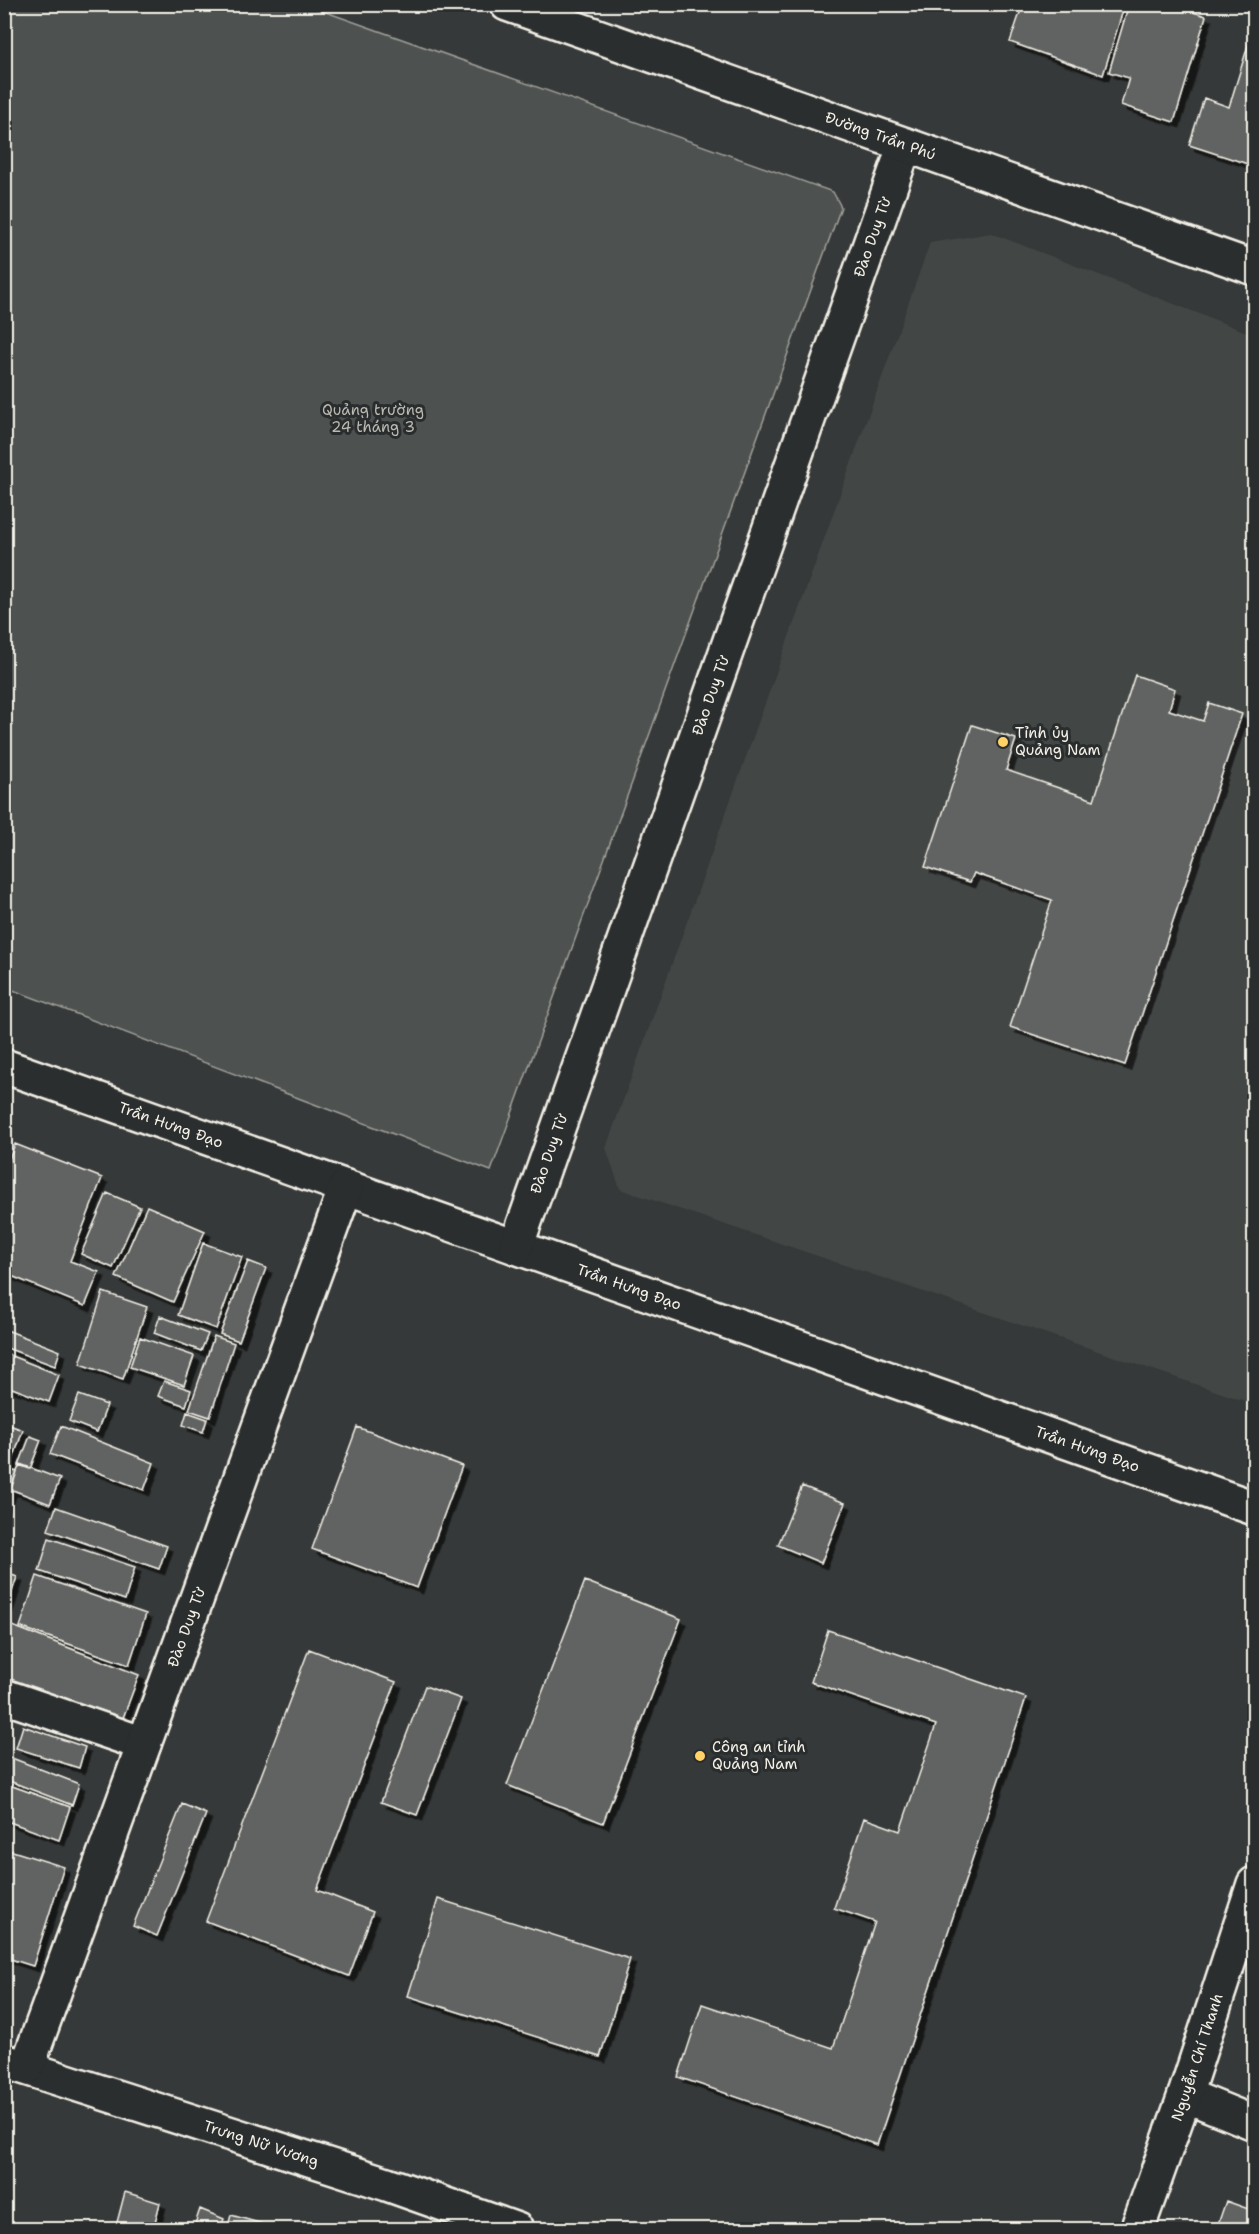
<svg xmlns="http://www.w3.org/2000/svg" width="1259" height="2234" viewBox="0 0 1259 2234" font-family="'Shantell Sans',sans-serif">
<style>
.built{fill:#434645}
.green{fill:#4e514f;stroke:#a1a19c;stroke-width:1.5}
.building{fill:#616362;stroke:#f4f1e8;stroke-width:1.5;filter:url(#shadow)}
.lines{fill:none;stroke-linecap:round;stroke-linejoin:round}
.minor-casing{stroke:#f4f1e8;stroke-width:38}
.major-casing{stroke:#f4f1e8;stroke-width:38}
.minor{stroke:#2a2d2e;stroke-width:33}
.major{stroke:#2a2d2e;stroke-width:33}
.poi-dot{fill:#ffd166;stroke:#2a2d2e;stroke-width:2}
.labels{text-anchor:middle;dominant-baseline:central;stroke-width:6;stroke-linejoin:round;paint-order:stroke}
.street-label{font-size:15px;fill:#f4f1e8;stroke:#2a2d2e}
.park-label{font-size:15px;fill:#bab9b2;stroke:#2a2d2e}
.poi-label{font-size:15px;fill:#f4f1e8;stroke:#2a2d2e;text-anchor:start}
</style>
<defs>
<filter id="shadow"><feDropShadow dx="5.5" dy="5.5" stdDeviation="0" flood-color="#0009"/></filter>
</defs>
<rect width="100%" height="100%" fill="#363939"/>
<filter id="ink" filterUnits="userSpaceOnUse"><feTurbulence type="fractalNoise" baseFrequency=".0167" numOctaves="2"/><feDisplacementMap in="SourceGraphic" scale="12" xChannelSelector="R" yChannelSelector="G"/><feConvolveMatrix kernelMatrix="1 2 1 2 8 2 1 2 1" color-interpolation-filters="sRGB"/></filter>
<g filter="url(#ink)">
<path class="built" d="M991 233 1254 335V1404L620 1189 606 1148 930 243Z"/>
<path class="green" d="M4 5H306L833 192 841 207 491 1171 5 987Z"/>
<path class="building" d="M1023 4H1125L1103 75 1010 42Z
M1129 4H1167L1206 16 1174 122 1121 105 1129 78 1109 72Z
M1254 26V166L1189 145 1204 98 1229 107Z
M1135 675 1175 689 1169 710 1203 721 1209 703 1242 714 1125 1065 1010 1027 1052 900 974 873 970 882 925 867 972 725 1016 739 1006 770 1094 800Z
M15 1144 102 1178 70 1261 99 1272 85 1306 4 1273V1172Z
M107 1193 140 1207 113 1268 81 1254Z
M147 1206 205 1231 173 1302 116 1277Z
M203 1243 242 1257 216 1329 178 1315Z
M248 1261 266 1268 239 1341 220 1334Z
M103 1292 147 1307 123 1379 80 1364Z
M160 1316 208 1334 201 1351 154 1333Z
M4 1329 60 1351 55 1366 4 1347Z
M214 1336 234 1343 210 1417 189 1410Z
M140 1337 194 1356 184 1385 130 1367Z
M4 1353 59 1375 49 1402 4 1385Z
M164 1381 191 1390 186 1406 158 1396Z
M79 1395 107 1405 97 1432 69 1421Z
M187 1412 207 1419 203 1432 183 1425Z
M4 1423 23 1430 11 1465 4 1463Z
M61 1426 154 1463 144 1490 50 1454Z
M357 1427 462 1466 417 1588 312 1549Z
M30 1436 41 1440 30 1469 19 1465Z
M20 1464 60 1479 50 1504 10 1489Z
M4 1468 17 1472 5 1506H4Z
M802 1486 845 1503 821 1563 778 1545Z
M56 1507 167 1546 159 1569 48 1530Z
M49 1538 135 1567 125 1600 39 1571Z
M4 1572 17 1577 4 1615Z
M37 1576 146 1614 129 1665 20 1627Z
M585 1581 681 1619 603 1823 507 1785Z
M10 1625 139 1675 117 1734 4 1690V1640Z
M828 1630 1026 1698 877 2145 678 2077 702 2004 833 2048 875 1922 834 1908 864 1818 900 1831 936 1725 811 1682Z
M309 1649 396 1682 317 1890 373 1912 349 1976 206 1921Z
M425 1686 461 1699 417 1815 381 1802Z
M23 1726 85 1747 79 1768 16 1748Z
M4 1755 79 1784 72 1805 4 1779Z
M4 1783 70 1807 59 1840 4 1820Z
M182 1804 206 1814 157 1936 133 1926Z
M6 1849 64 1867 33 1966 4 1957Z
M438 1899 630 1959 600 2057 408 1996Z
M125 2192 160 2203 153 2230H115Z
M1226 2201 1254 2211V2230H1216Z
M200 2209 224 2219 220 2230H193Z
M231 2215 263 2224 262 2230H227Z"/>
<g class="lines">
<defs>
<g id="minor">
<path id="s1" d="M4 1066 1254 1508"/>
<path id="s2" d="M516 1247 905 145"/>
<path d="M4 1696 144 1744"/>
<path id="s3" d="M4 2061 387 2184 517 2230"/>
<path id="s4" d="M27 2067 346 1187"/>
<path d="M1185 2095 1254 2123"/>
<path id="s5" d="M1137 2230 1185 2095 1254 1884"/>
</g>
<g id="major">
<path id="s6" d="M507 4 1254 268"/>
</g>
</defs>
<use href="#minor" class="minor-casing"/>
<use href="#major" class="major-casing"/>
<use href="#minor" class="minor"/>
<use href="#major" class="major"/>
</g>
</g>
<g class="poi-dot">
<circle cx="1003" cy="742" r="6"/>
<circle cx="700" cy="1756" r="6"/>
</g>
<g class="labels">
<g class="street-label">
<text stroke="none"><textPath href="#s6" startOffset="396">Đường Trần Phú</textPath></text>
<text stroke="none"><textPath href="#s2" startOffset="1071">Đào Duy Từ</textPath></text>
<text stroke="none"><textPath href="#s2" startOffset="585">Đào Duy Từ</textPath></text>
<text stroke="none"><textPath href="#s1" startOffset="177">Trần Hưng Đạo</textPath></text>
<text stroke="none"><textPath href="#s2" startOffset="99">Đào Duy Từ</textPath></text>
<text stroke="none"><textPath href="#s1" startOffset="663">Trần Hưng Đạo</textPath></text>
<text stroke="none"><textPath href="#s1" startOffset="1149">Trần Hưng Đạo</textPath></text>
<text stroke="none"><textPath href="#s4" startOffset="468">Đào Duy Từ</textPath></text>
<text stroke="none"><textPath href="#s5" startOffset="183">Nguyễn Chí Thanh</textPath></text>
<text stroke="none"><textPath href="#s3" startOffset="270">Trưng Nữ Vương</textPath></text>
</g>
<g class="park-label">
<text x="373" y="410">Quảng trường<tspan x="373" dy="17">24 tháng 3</tspan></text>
</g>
<g class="poi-label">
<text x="1015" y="733">Tỉnh ủy<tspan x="1015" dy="17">Quảng Nam</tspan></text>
<text x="712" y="1747">Công an tỉnh<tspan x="712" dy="17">Quảng Nam</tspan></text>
</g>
</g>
<rect width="1259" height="2234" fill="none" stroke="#2a2d2e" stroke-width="24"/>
<rect x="12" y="12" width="1235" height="2210" fill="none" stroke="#f4f1e8" stroke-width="2" filter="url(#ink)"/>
</svg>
